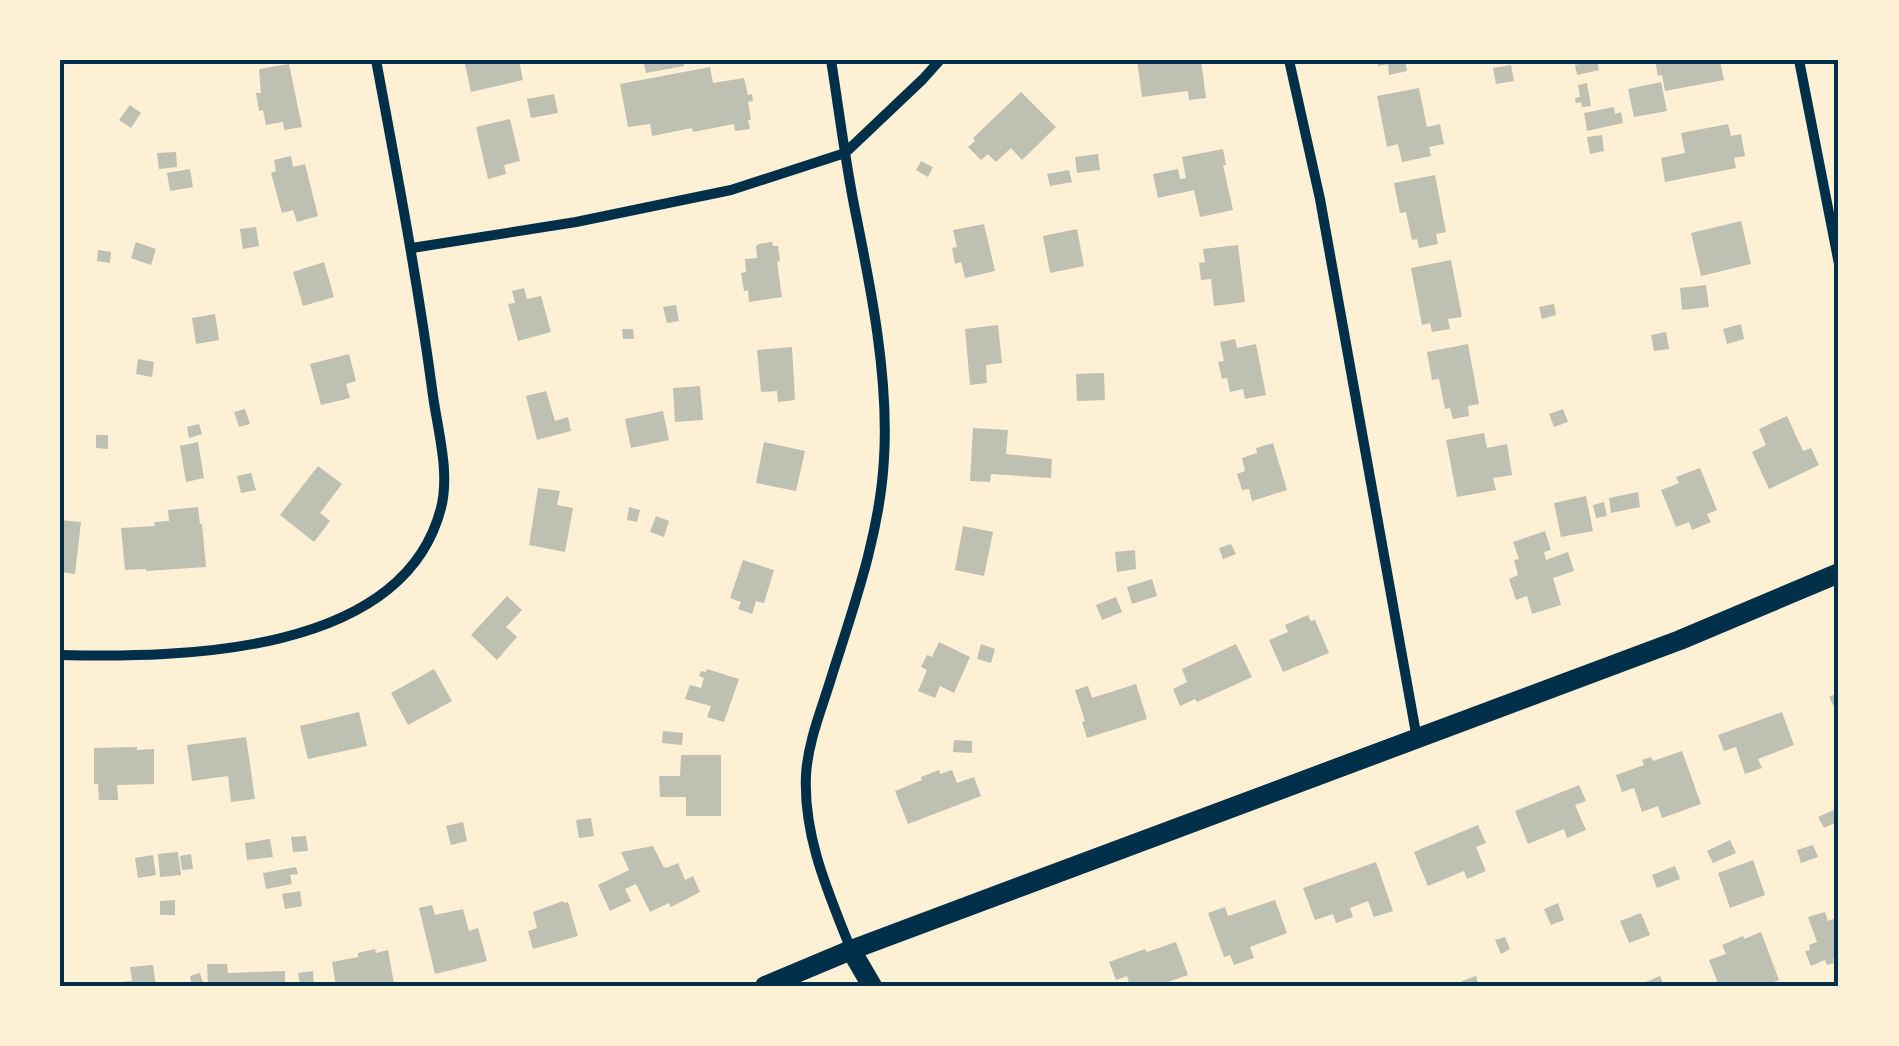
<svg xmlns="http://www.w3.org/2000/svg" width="1899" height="1046" viewBox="0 0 1899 1046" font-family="Lato,sans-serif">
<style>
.building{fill:#bec0b2}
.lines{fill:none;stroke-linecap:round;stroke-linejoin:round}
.minor{stroke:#003049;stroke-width:10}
.secondary{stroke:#003049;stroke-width:20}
.neatline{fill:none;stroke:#003049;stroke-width:4}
</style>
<rect width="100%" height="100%" fill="#fdf0d5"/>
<path class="building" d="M464 60H519L523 80 471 92Z
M643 60H683L684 66 646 73Z
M1137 60H1201L1206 98 1189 100 1188 91 1142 97Z
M1377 60H1405L1407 71 1389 75 1388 64 1378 66Z
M1597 60 1599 70 1577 75 1575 65Z
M1655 60H1720L1724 80 1665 91 1662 75 1658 76Z
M289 64 302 127 284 130 283 122 266 125 263 110 259 111 256 93H261L259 69Z
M1511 65 1514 81 1496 84 1493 68Z
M710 67 713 83 744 78 748 95 752 94 753 101 748 102 751 120H748L750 129 735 131 734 124 693 132 692 128 652 136 650 124 628 127 620 84Z
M1661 82 1667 111 1634 117 1628 89Z
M1587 83 1591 106 1582 107 1581 102 1576 103 1575 98 1580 97 1578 85Z
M1419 88 1427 127 1440 124 1444 144 1429 147 1431 156 1402 162 1398 144 1387 147 1377 96Z
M1021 92 1056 127 1022 160 1011 148 996 162 988 154 981 160 968 147 975 141 973 138Z
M554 94 558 113 531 118 527 99Z
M130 105 141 113 131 128 119 120Z
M1614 107 1615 114 1621 112 1623 123 1587 131 1584 113Z
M510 119 520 161 504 165 506 174 488 179 476 127Z
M1728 124 1731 136 1741 134 1745 156 1734 158 1736 168 1665 182 1661 158 1685 153 1681 133Z
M1602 135 1604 151 1590 154 1587 137Z
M1223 149 1226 165H1223L1233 210 1200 217 1194 190 1158 198 1153 174 1178 169 1180 179 1186 178 1182 157Z
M176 152 177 167 159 169 157 153Z
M1098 154 1100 170 1077 173 1075 157Z
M291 156 293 167 305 164 318 216 297 222 293 210 282 213 271 173 276 171 274 160Z
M921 161 933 167 928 177 916 170Z
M190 169 193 187 170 191 167 173Z
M1069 170 1072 182 1050 186 1047 174Z
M1435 175 1446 232 1436 234 1438 244 1419 248 1417 239 1412 240 1406 212 1400 213 1394 183Z
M1741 221 1751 264 1701 276 1691 233Z
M984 224 995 271 965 278 961 262 955 264 952 248 957 247 953 230Z
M256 227 259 246 243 249 240 229Z
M1077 229 1084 266 1050 273 1043 236Z
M136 242 156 249 151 265 131 258Z
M772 242 773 246H778L780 261 777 262 782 297 749 302 748 290 744 291 741 273 746 272 745 259 757 258 756 246 759 244Z
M1238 245 1245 302 1214 306 1211 279 1201 280 1199 263 1205 262 1203 249Z
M98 250 111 252 110 263 97 261Z
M1451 260 1462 317 1448 319 1450 329 1432 332 1430 323 1422 325 1411 268Z
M324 262 334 297 303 306 293 272Z
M1706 285 1709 307 1682 310 1680 288Z
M524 288 527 299 541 296 551 332 518 341 508 304 515 303 512 291Z
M1554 304 1556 315 1542 319 1539 307Z
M676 305 679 321 667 323 663 307Z
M215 314 219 340 196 344 192 318Z
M1741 324 1744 339 1727 344 1723 329Z
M998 325 1002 363 986 365 987 383 970 385 965 329Z
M622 329H633L634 339H623Z
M1666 332 1669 349 1654 351 1651 335Z
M1235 339 1237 348 1256 344 1266 395 1245 399 1243 389 1230 392 1227 378 1222 379 1218 362 1224 361 1220 342Z
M1468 344 1479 404 1468 406 1469 416 1453 419 1450 408 1445 409 1439 379 1432 380 1427 352Z
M792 347 795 400 778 402 777 391 761 392 757 350Z
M349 354 356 381 346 384 350 398 321 405 310 364Z
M138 359 154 362 152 377 136 374Z
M1104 373 1105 400 1077 401 1076 374Z
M700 386 703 420 675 422 673 388Z
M546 391 555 421 568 417 571 431 537 440 526 396Z
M245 409 250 424 239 427 234 412Z
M1563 409 1568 422 1554 427 1549 414Z
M663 411 669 440 631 448 625 419Z
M1787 416 1803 451 1811 448 1819 465 1769 489 1752 452 1766 445 1759 429Z
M199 424 202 434 189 438 187 427Z
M973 428 1008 430 1006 454 1052 459 1051 478 991 474 990 482 970 481Z
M1484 433 1487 448 1507 444 1512 475 1493 478 1496 490 1457 497 1446 440Z
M96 435H108V449L96 448Z
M198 442 204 478 186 482 180 446Z
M764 442 805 451 796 491 756 483Z
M1273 443 1287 490 1252 501 1249 489 1242 490 1237 474 1245 471 1242 458 1257 453 1256 448Z
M318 466 342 484 320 513 330 521 314 542 280 515Z
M1700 468 1717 510 1707 514 1711 522 1692 530 1689 522 1676 527 1661 490 1679 483 1676 477Z
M251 473 256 490 241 493 237 476Z
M538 488 560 491 557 505 573 508 565 552 529 545Z
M1638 492 1640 507 1611 513 1609 498Z
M1586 496 1593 531 1561 537 1554 503Z
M1604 502 1607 516 1596 518 1593 505Z
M198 507 200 524H202L206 567 146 571V569L125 570 121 528 155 526 154 522 169 521 168 510Z
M629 507 640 510 637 522 627 520Z
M656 516 669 521 664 537 650 532Z
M60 520 81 522 75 574 60 572Z
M963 526 993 532 984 576 955 570Z
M1545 531 1551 550 1544 552 1546 560 1568 552 1574 571 1553 578 1561 605 1532 614 1527 596 1516 600 1509 579 1518 575 1514 560 1519 559 1513 542Z
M1231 544 1236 554 1223 559 1219 548Z
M1135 550 1136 569 1117 572 1115 552Z
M743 560 774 570 764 603 756 601 752 614 738 609 741 602 730 598Z
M1152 579 1157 596 1132 604 1127 587Z
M507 596 522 610 506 627 517 637 497 660 471 635Z
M1116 597 1122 612 1102 620 1096 605Z
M1308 615 1311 621 1315 620 1329 653 1283 672 1269 640 1288 632 1285 625Z
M939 642 970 657 954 693 940 686 935 698 918 691 927 670 921 667 927 655 932 657Z
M981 644 995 649 991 663 977 659Z
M1236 644 1252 677 1197 702 1195 699 1180 706 1173 689 1187 682 1182 669Z
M434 669 452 701 408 725 391 693Z
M707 669 739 679 724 722 707 717 711 706 685 699 690 685 701 688 704 678 699 676 701 671 706 672Z
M1136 684 1147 719 1087 738 1082 722 1085 721 1075 690 1088 686 1092 698Z
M1839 692V717L1829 697Z
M359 712 367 746 308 759 300 726Z
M1782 712 1794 745 1758 759 1762 768 1745 774 1736 747 1724 751 1718 735Z
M663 731 683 733 682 745 662 743Z
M246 737 255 799 231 802 228 776 192 781 187 745Z
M954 740 972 741V753L953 752Z
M137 747V750L154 749V784L117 785 118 800H99L98 784H94V748Z
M1682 751 1701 804 1662 818 1658 806 1642 812 1634 788 1622 792 1616 775 1644 765 1642 760 1651 757 1653 761Z
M681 755H721V816H686V797H660L659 776H680Z
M939 770 940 774 952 770 957 783 974 777 981 796 908 824 895 791 922 780 921 777Z
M1579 785 1586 801 1575 805 1586 830 1567 838 1564 829 1528 844 1515 811Z
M1836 809 1839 821 1824 828 1818 817Z
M591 818 594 836 579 838 576 820Z
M463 822 467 841 451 845 446 826Z
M1478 825 1486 843 1476 847 1486 871 1467 879 1464 871 1428 886 1414 852Z
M306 836 308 851 293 852 291 837Z
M270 839 273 857 247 860 245 843Z
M1730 840 1736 853 1713 863 1707 851Z
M1813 845 1818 857 1801 863 1797 850Z
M653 846 663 866 666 868 678 863 685 880 693 876 700 892 671 907 669 903 650 912 636 884 625 889 631 901 610 911 598 885 629 870 621 852Z
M178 852 181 875 160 877 158 854Z
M191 854 193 869 182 870 180 856Z
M153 855 156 875 138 878 135 858Z
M1753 860 1765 895 1730 908 1718 873Z
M1376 862 1393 911 1374 917 1368 901 1350 908 1353 917 1336 923 1333 914 1315 920 1303 888Z
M1675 866 1680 879 1657 888 1652 875Z
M296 867 298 874 290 875 292 884 266 889 263 873Z
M300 891 302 906 285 909 282 894Z
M175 900V915H160V901Z
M1275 900 1287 933 1250 947 1254 958 1234 965 1230 955 1224 957 1208 913 1225 907 1228 916Z
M563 901 564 903 568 902 578 936 533 949 528 931 537 928 533 912Z
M1558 903 1564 920 1551 925 1544 909Z
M432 905 435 915 463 909 469 931 478 928 487 961 435 974 419 908Z
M1825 912 1828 921 1839 917V957L1833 959 1834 963 1827 965 1825 960 1811 966 1805 951 1810 950 1809 945 1817 942 1808 917Z
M1641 913 1650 935 1629 943 1620 921Z
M1761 932 1779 980 1763 986H1719L1709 960 1726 954 1722 945 1743 936 1744 939Z
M1505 937 1510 949 1501 954 1495 940Z
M1176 942 1188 975 1156 986H1130L1127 976 1116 980 1109 962 1145 949 1147 952Z
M375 949 376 953 388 950 394 984 336 986 332 962 358 957V953Z
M207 964H227L228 973 285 971V986H208Z
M153 965 156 986H110L109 983 132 981 130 967Z
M313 971 314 986H300L298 973Z
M200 973 203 983 192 986 190 976Z
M1476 976 1479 986H1464L1462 981Z
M1660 976 1664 986H1636Z"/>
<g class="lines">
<path class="minor" d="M831 60C839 110 845 160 855 210 871 289 889 378 884 459 880 532 855 603 833 672 823 706 808 740 806 775 803 837 829 894 851 950
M1289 60 1320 199 1417 739
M1799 60 1839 264
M412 248 576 222 731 190 845 153 923 79 940 60
M60 655C179 658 403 656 441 508 450 473 438 431 433 396 418 283 397 172 376 60"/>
<path class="secondary" d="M851 950 872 986
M765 986 851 950 1680 640 1839 573"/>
</g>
<rect width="1899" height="1046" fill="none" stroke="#fdf0d5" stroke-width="125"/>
<rect x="62" y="62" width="1774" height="922" class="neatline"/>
</svg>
